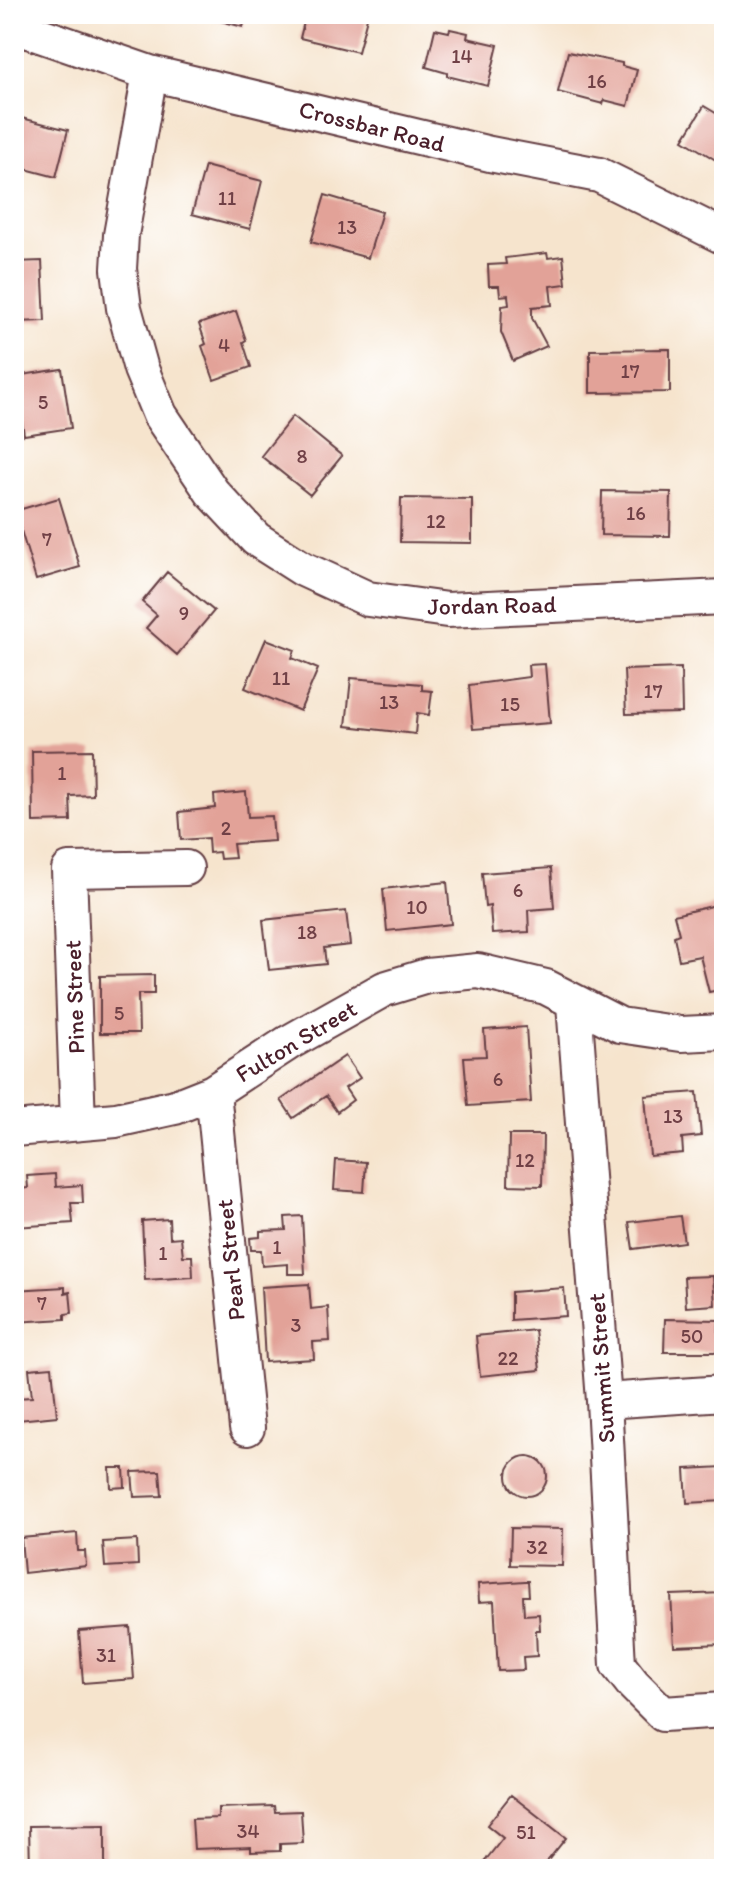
<svg xmlns="http://www.w3.org/2000/svg" width="738" height="1883" viewBox="0 0 738 1883" font-family="Itim,sans-serif">
<style>
.building{fill:#e2a298}
.lines{fill:none;stroke-linecap:round;stroke-linejoin:round}
.minor-casing{stroke:#643d43;stroke-width:38}
.minor{stroke:#fff;stroke-width:34}
.labels{text-anchor:middle;dominant-baseline:central;stroke-width:6;stroke-linejoin:round;paint-order:stroke}
.number-label{font-size:20px;fill:#704046}
.street-label{font-size:24px;fill:#4a1f2b;stroke:#fff}
</style>
<rect width="100%" height="100%" fill="#fff"/>
<filter id="ink" filterUnits="userSpaceOnUse"><feTurbulence type="fractalNoise" baseFrequency=".0125" numOctaves="2"/><feDisplacementMap in="SourceGraphic" scale="16" xChannelSelector="R" yChannelSelector="G"/><feConvolveMatrix kernelMatrix="1 2 1 2 8 2 1 2 1" color-interpolation-filters="sRGB"/></filter>
<filter id="wash" filterUnits="userSpaceOnUse"><feTurbulence type="fractalNoise" baseFrequency=".006" numOctaves="4" result="noise"/><feDisplacementMap in="SourceGraphic" scale="32" xChannelSelector="R" yChannelSelector="G"/><feGaussianBlur stdDeviation="1.8" result="paint"/><feColorMatrix in="noise" values="0 0 0 0 0 0 0 0 0 0 0 0 0 0 0 0 0 1.4 0 .05"/><feComposite in="paint" operator="in"/></filter>
<g filter="url(#wash)">
<rect width="100%" height="100%" fill="#f6e4cd"/>
<g id="blocks">
<path class="building" d="M195 14H247L243 27Z
M306 14H368L358 52 300 38Z
M435 29 449 32 450 29 468 33 467 38 498 45 488 86 447 76V73L426 67Z
M568 52 622 63V66L637 70 628 106 604 100 603 104 558 92Z
M704 106 724 118V165L683 140Z
M14 116 68 130 56 177 14 166Z
M205 166 262 181 250 229 192 214Z
M325 195 382 212 368 258 311 242Z
M547 253 548 258 563 256 566 284 550 286 552 305 532 307V318L547 346 513 361 501 332 502 306 509 305 508 295 500 296 499 286H489L488 265 506 264 505 258Z
M42 261 45 321 14 322V262Z
M236 311 246 340 243 342 251 367 214 380 202 346 206 344 199 324Z
M670 349V392L590 393V350Z
M62 369 71 428 24 435 15 376Z
M293 416 342 456 310 495 261 456Z
M602 491 671 492 670 536 601 535Z
M59 498 80 567 36 580 15 511Z
M401 498 472 499V543L400 542Z
M167 572 214 611 177 655 146 628 157 615 142 602Z
M266 639 295 650 292 658 318 669 300 711 245 688Z
M545 664 550 723 473 729 469 685 529 677 528 665Z
M681 668 682 713 626 714 624 670Z
M351 678 422 684V690L432 691 429 715 417 713 415 734 346 726Z
M92 750 93 795 70 796 71 821 33 822 32 751Z
M246 792 248 817 272 816 274 841 233 844 235 858 220 859 219 852 209 853 208 838 181 840 179 812 215 808 214 795Z
M551 868 554 908 528 910 529 932 492 934 490 906 485 907 482 873Z
M447 882 451 924 387 931 383 889Z
M724 903V989L709 992 700 956 679 960 674 936 679 934 674 915Z
M346 911 350 945 324 948 326 964 269 970 263 920Z
M154 975V994H138L139 1033H100V976Z
M526 1027 531 1102 468 1106 464 1057 486 1056 484 1030Z
M345 1056 360 1078 345 1088 353 1100 337 1112 326 1096 293 1118 281 1100Z
M697 1092 701 1136 682 1138 683 1153 650 1156 645 1096Z
M509 1135H543L542 1186 508 1185Z
M336 1160 366 1162 364 1192 334 1190Z
M55 1174 56 1187 82 1185 83 1203H71L73 1223 15 1227 14 1190 28 1188 27 1176Z
M302 1216 305 1274H288V1264L262 1266 261 1250H251L250 1238 260 1237V1231L286 1230 285 1217Z
M680 1216 684 1242 633 1249 629 1222Z
M169 1219 170 1238 181 1237 183 1256H192L193 1277 145 1280 142 1221Z
M713 1276 715 1305 686 1307 684 1277Z
M309 1284 311 1309 328 1307 330 1341 313 1342 314 1359 265 1362 261 1287Z
M65 1287V1293L70 1292 72 1313 65 1314V1319L14 1322V1290Z
M564 1288 566 1316 511 1320V1292Z
M665 1319 719 1320 718 1352H664Z
M535 1330 540 1370 480 1376 476 1336Z
M52 1367 57 1416 18 1420 16 1398 32 1397 29 1369Z
M507 1476a20 20 0 1 1 40 0a20 20 0 1 1-40 0Z
M724 1467V1501L687 1503 685 1469Z
M110 1468H124L125 1487 111 1488Z
M160 1471 162 1496 134 1497 132 1472Z
M511 1528 563 1529 562 1566 510 1565Z
M77 1533 78 1551H85L86 1566 24 1573 21 1538Z
M137 1540 138 1565 105 1567 103 1542Z
M525 1581H528L529 1596H523L524 1615 539 1614 540 1630H536L537 1656 523 1657 524 1670 498 1671 494 1601 479 1602 478 1584Z
M724 1593V1644L674 1646 671 1595Z
M130 1627 134 1679 83 1683 79 1631Z
M511 1795 566 1838 541 1869H496L485 1861 503 1838 487 1825Z
M274 1806 275 1812 301 1811 303 1843 280 1844V1851L251 1852V1847L194 1849 192 1819 218 1818V1808Z
M105 1825V1867L30 1868 29 1826Z"/>
</g>
</g>
<g filter="url(#ink)">
<use href="#blocks" fill-opacity="0" stroke="#643d43" stroke-width="2"/>
<g class="lines">
<defs>
<path id="minor" d="M14 26 150 73 490 154 599 175 724 237
M150 73 121 235 119 269 124 308 141 369 160 415 212 492 256 539 303 569 368 599 447 610 724 597
M574 1004 604 1401 618 1665 633 1684 663 1714 724 1710
M213 1092 247 1428
M78 1123 69 870 186 868
M14 1129 116 1120 175 1107 213 1092 288 1043 384 989 427 976 478 971 546 987 620 1025 681 1034 724 1032
M604 1401 724 1393"/>
</defs>
<use href="#minor" class="minor-casing"/>
<use href="#minor" class="minor"/>
</g>
</g>
<g class="labels">
<g class="number-label">
<text x="462" y="56">14</text>
<text x="597" y="81">16</text>
<text x="227" y="198">11</text>
<text x="347" y="227">13</text>
<text x="224" y="345">4</text>
<text x="630" y="371">17</text>
<text x="43" y="402">5</text>
<text x="302" y="456">8</text>
<text x="636" y="513">16</text>
<text x="436" y="521">12</text>
<text x="47" y="539">7</text>
<text x="184" y="613">9</text>
<text x="281" y="678">11</text>
<text x="653" y="691">17</text>
<text x="389" y="702">13</text>
<text x="510" y="704">15</text>
<text x="62" y="773">1</text>
<text x="226" y="828">2</text>
<text x="518" y="890">6</text>
<text x="417" y="907">10</text>
<text x="307" y="932">18</text>
<text x="119" y="1013">5</text>
<text x="498" y="1079">6</text>
<text x="673" y="1116">13</text>
<text x="525" y="1160">12</text>
<text x="277" y="1247">1</text>
<text x="163" y="1253">1</text>
<text x="42" y="1303">7</text>
<text x="296" y="1325">3</text>
<text x="692" y="1336">50</text>
<text x="508" y="1358">22</text>
<text x="537" y="1547">32</text>
<text x="106" y="1655">31</text>
<text x="248" y="1831">34</text>
<text x="526" y="1832">51</text>
</g>
<g class="street-label">
<text transform="translate(372 126) rotate(14)">Crossbar Road</text>
<text transform="translate(492 605) rotate(-1)">Jordan Road</text>
<text transform="translate(74 997) rotate(-92)">Pine Street</text>
<text transform="translate(296 1041) rotate(-31)">Fulton Street</text>
<text transform="translate(230 1260) rotate(-96)">Pearl Street</text>
<text transform="translate(601 1368) rotate(-94)">Summit Street</text>
</g>
</g>
<rect width="738" height="1883" fill="none" stroke="#fff" stroke-width="48"/>
</svg>
